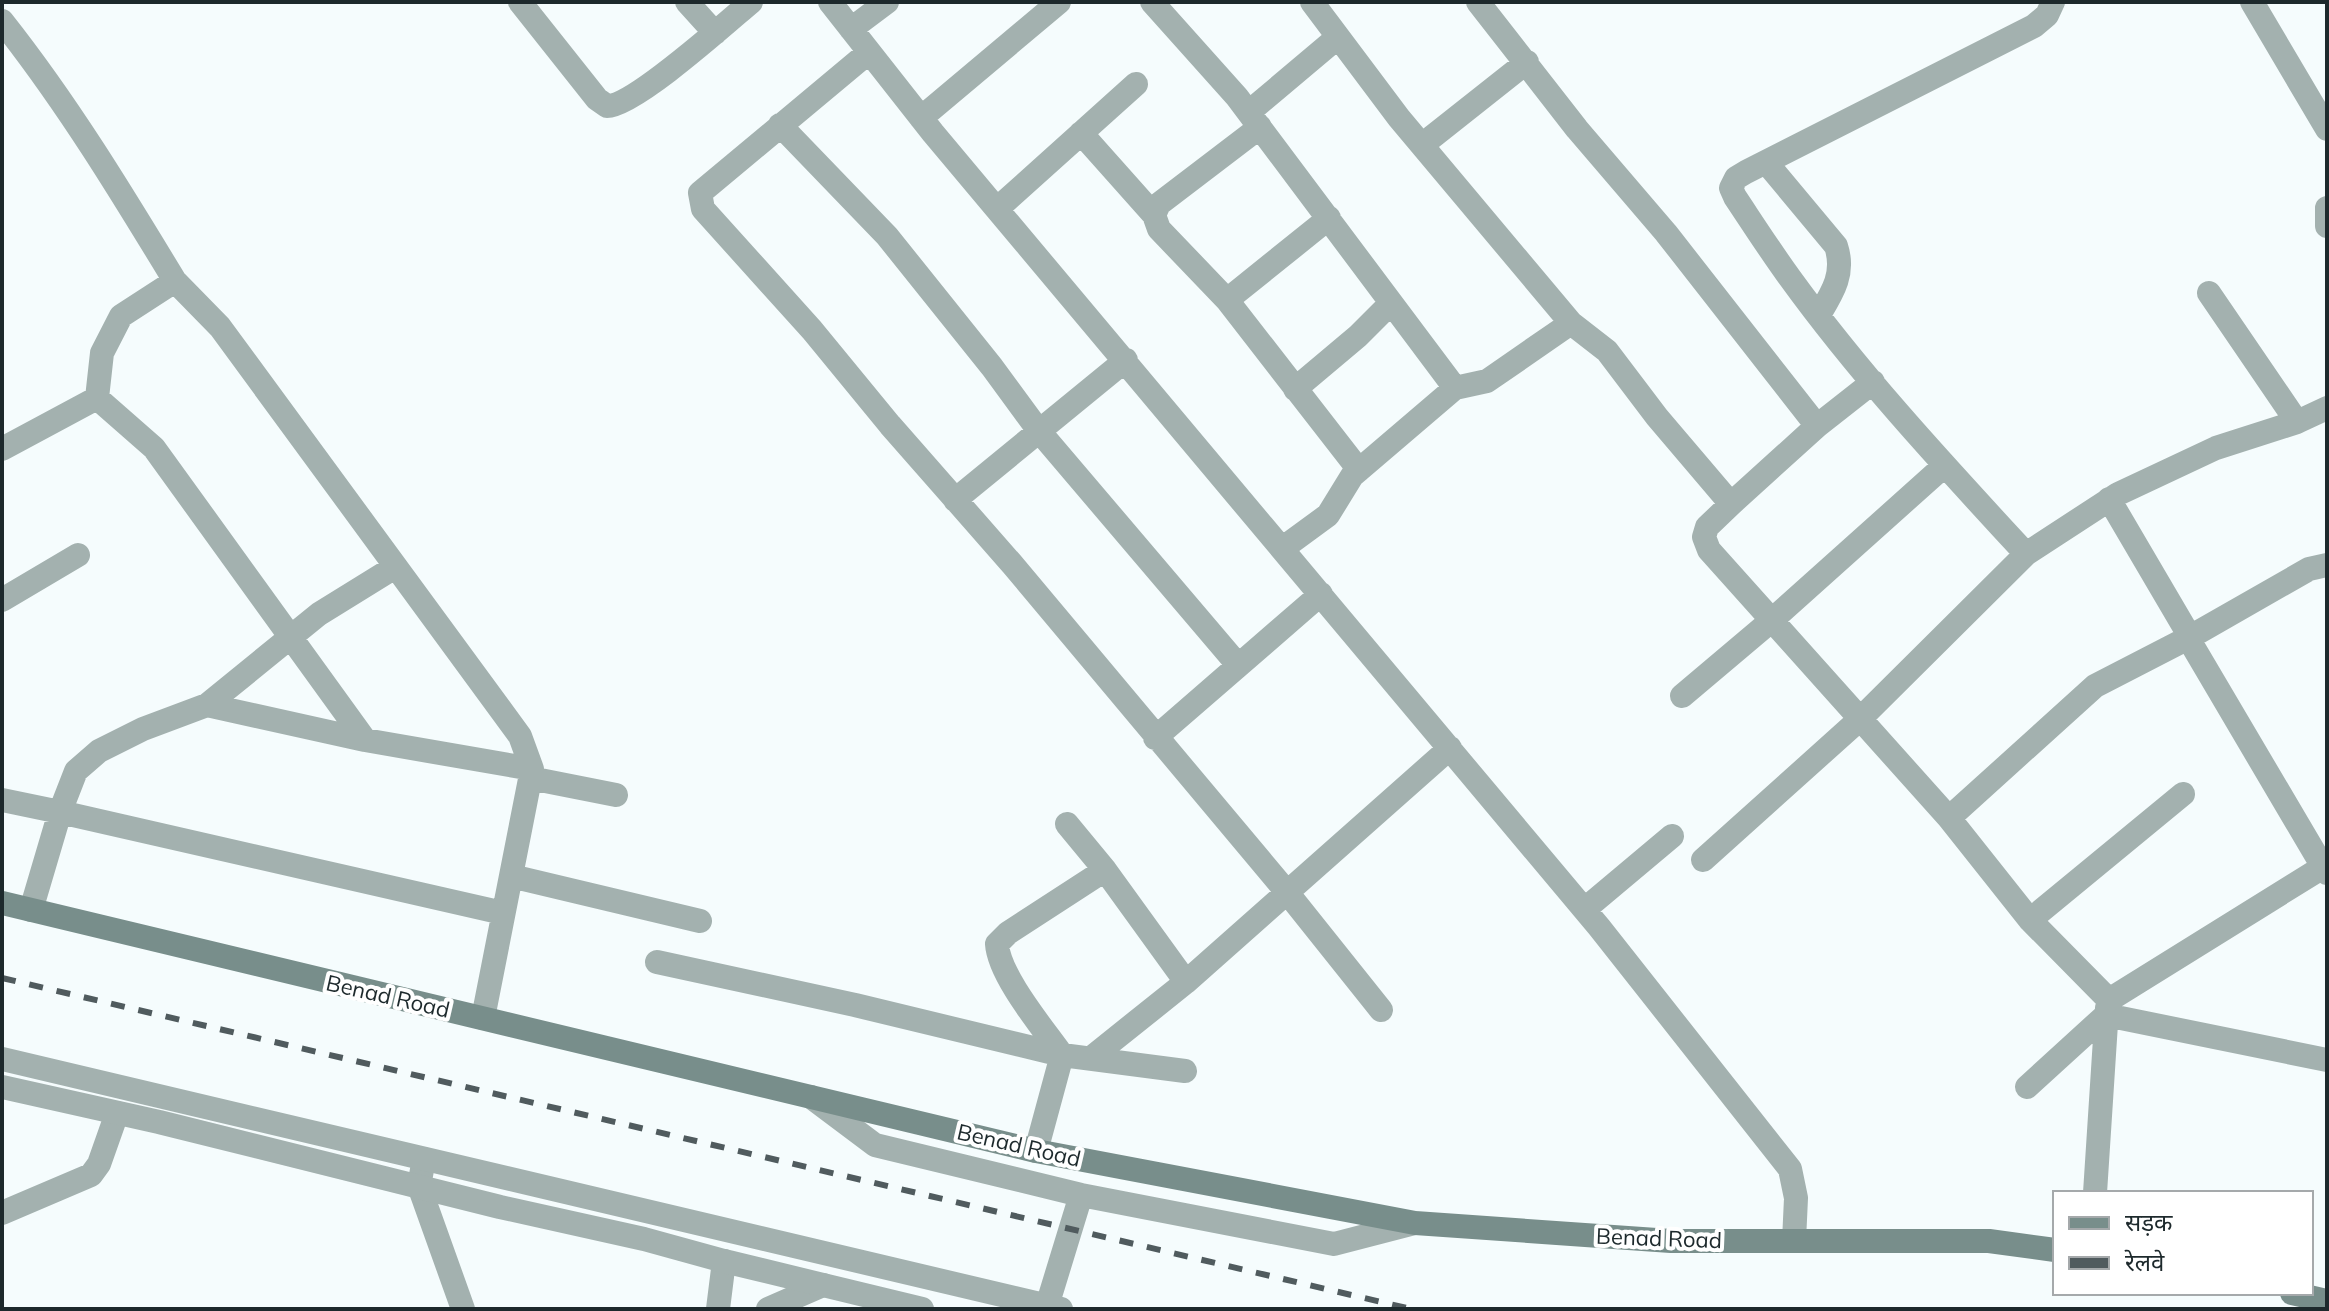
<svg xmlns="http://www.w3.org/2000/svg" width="2329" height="1311" viewBox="0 0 2329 1311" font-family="Mulish,'Noto Sans Devanagari',sans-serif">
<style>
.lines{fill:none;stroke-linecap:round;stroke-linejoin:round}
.minor{stroke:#a3b1af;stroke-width:24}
.tertiary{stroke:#a3b1af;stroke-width:24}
.secondary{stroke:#788e8b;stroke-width:24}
.rail{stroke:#505b5e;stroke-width:6;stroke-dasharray:14 14;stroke-linecap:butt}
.labels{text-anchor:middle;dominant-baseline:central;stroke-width:8;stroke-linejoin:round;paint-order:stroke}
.street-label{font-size:22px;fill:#1d292c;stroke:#fff}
</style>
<rect width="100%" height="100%" fill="#f5fcfd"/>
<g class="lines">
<path class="minor" d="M520 2 597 99 607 106C634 106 726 23 751 2
M687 2 715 33
M830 2 933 133 1599 927 1790 1169 1796 1198 1794 1241
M1152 2 1237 97 1455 388
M1312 2 1399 118 1571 323 1607 351 1657 417 1731 504 1817 426 1666 233 1577 129 1478 2
M2252 2 2327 129
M2 21C67 103 121 192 175 281
M851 29 887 2
M869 52 700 193 703 209 812 330 890 425 1012 564 1286 891 1381 1010
M1249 112 1338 37
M921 118 1059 2
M780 125 887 236 992 367 1039 431 1238 665
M1260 127 1159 204 1154 215 1159 229 1227 300 1359 470
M1081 133 1154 215
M1422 145 1527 62
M1766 162 1836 246C1845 273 1833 292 1819 315
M998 208 1136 84
M2327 208V226
M2209 293 2297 422
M1227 300 1329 218
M1295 389 1358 336 1391 303
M97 398 102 353 121 316 175 281 220 327 520 736 532 769 365 740 207 705
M1817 426 1873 382
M2 449 97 398 154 448 365 740
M2109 499 2190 637
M955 500 1126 360
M1731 504 1707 527 1704 537 1709 550 1949 818 2030 920 2109 1000 2323 867 2327 873
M1283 548 1328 515 1352 476 1455 388 1487 381 1571 323
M2026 554C1944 465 1861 376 1790 278 1771 252 1753 224 1735 197L1731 188 1736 178 1746 172 2034 26 2047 15 2053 2
M395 567 319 614 207 705 143 729 99 751 76 771 60 812 503 913
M2 600 78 555
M2188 638 2323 867 2327 864
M1682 696 1772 620 1944 466
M1155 738 1321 594
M530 778 616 795
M2 800 60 812 31 910
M1949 818 2095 686 2190 637 2309 569 2327 565
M1067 824 1105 870 1186 982
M1703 860 1860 719 2026 554 2118 494 2216 448 2297 422 2327 408
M511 876 700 921
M1585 909 1672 836
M2030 920 2183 794
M657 962 855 1005 1062 1055 1185 1071
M483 1018 532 769
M1091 1058 1186 982 1450 748
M2027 1087 2106 1015 2327 1060
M1036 1151 1062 1055C1043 1028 999 976 997 944L1008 933 1105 870
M424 1159 419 1186 463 1309
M2095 1193 2107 1008
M2 1213 91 1175 99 1164 117 1113
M718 1309 724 1261
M768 1309 823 1285"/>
<path class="tertiary" d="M2 1059 1061 1309
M2 1087 159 1122 500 1207 644 1239 724 1261 922 1309
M811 1097 875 1145 1081 1195 1334 1244 1415 1223
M1047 1306 1081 1195"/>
<path class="secondary" d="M2 903 1036 1151 1415 1223 1671 1241H1989L2055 1250
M2292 1293 2327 1301"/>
<path class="rail" d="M2 978 1411 1309"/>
</g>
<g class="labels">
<g class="street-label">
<text transform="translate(388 996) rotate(13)">Benad Road</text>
<text transform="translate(1019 1145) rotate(13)">Benad Road</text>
<text transform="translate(1659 1238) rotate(2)">Benad Road</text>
</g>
</g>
<rect width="2329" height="1311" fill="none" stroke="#1d292c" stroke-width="8"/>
<rect x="2053" y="1191" width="260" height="104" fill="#ffffff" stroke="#a5a9ab" stroke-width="2"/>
<rect x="2069" y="1217" width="40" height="12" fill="#788e8b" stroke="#a5a9ab" stroke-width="2"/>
<text x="2125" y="1231" font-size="24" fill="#1d292c">सड़क</text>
<rect x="2069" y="1257" width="40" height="12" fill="#505b5e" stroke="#a5a9ab" stroke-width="2"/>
<text x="2125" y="1271" font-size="24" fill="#1d292c">रेलवे</text>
</svg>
